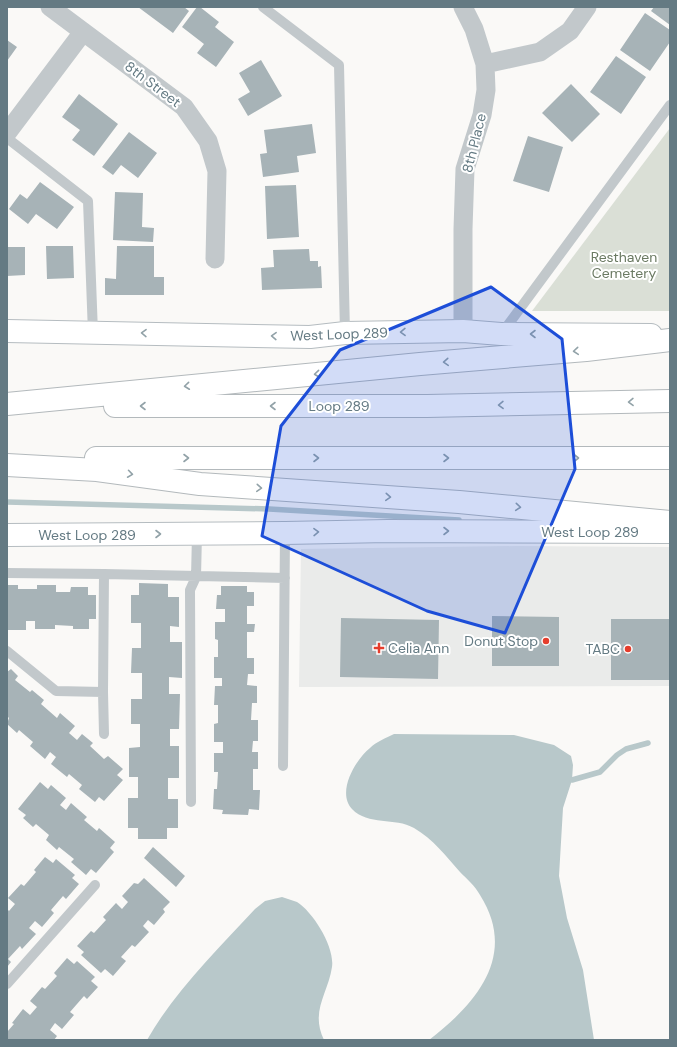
<svg xmlns="http://www.w3.org/2000/svg" width="677" height="1047" viewBox="0 0 677 1047" font-family="'DM Sans',sans-serif">
<style>
.built{fill:#eaebea}
.green{fill:#dadfd6}
.water{fill:#b8c8ca}
.lines{fill:none;stroke-linecap:round;stroke-linejoin:round}
.stream{stroke:#b8c8ca;stroke-width:5.5}
.building{fill:#a7b3b7}
.secondary-casing{stroke:#b5bcc0;stroke-width:24}
.highway-casing{stroke:#b3b9bc;stroke-width:24}
.lane{stroke:#c2c8cb;stroke-width:10}
.street{stroke:#c2c8cb;stroke-width:19}
.secondary{stroke:#fff;stroke-width:22}
.highway{stroke:#fff;stroke-width:22}
.oneway{stroke:#92a2a8}
.marked{fill:#1d4ed8;fill-opacity:0.2;stroke:#1d4ed8;stroke-width:3;stroke-linejoin:round}
.poi-dot{fill:#e53d2c;stroke:#fff;stroke-width:1.5}
.labels{text-anchor:middle;dominant-baseline:central;stroke-width:4;stroke-linejoin:round;paint-order:stroke}
.street-label{font-size:14px;fill:#647a83;stroke:#fff}
.park-label{font-size:14px;fill:#6b7a63;stroke:#fff}
.poi-label{font-size:14px;fill:#647a83;stroke:#fff;text-anchor:end}
</style>
<rect width="100%" height="100%" fill="#faf9f7"/>
<path class="built" d="M517 546 670 547V686L299 687 301 549Z"/>
<path class="green" d="M670 128V311H532Z"/>
<path class="water" d="M394 734 514 735 554 745 571 756 573 765 572 780 563 808 559 876 567 918 583 970 594 1040H429C477 1003 518 955 480 895 475 886 467 879 460 872 446 856 433 839 414 828 395 817 368 826 352 809 336 792 356 759 370 748 376 742 386 738 394 734Z
M282 897C287 899 292 900 297 902 313 912 335 947 332 967 328 994 310 1011 324 1040H147C174 992 218 949 255 909L265 901Z"/>
<g class="lines">
<path class="stream" d="M7 502 269 509 459 520
M572 780 600 772 617 755 626 749 648 743"/>
</g>
<path class="building" d="M138 7H184L189 11 173 33Z
M197 7H200L219 22 215 27 234 42 216 67 197 53 204 44 182 27Z
M654 7H670V25L651 11Z
M645 13 670 30V42L650 71 620 50Z
M7 40 17 47 7 61Z
M616 56 646 77 621 114 590 92Z
M261 60 282 96 248 116 238 99 250 92 239 73Z
M571 84 600 114 572 142 542 113Z
M79 94 118 124 94 156 72 140 80 130 62 117Z
M312 124 316 153 297 156 299 172 263 177 260 154 267 153 264 130Z
M129 132 157 153 138 178 121 165 113 175 102 167Z
M528 136 563 147 549 192 513 181Z
M40 182 74 207 57 229 36 214 28 224 9 209 20 194 27 199Z
M296 185 299 237 267 239 265 186Z
M115 192 143 193 142 227 154 228 153 242 113 240Z
M46 246H73L74 278 47 279Z
M117 246H154V277H164V295H105V278L116 279Z
M7 247H25V275L7 276Z
M309 249 310 261H318V267L321 266 322 288 262 290 261 268 274 267 273 250Z
M139 583 168 584V597H179V627L170 626V642H182V678L169 677V694H180L179 729H170V746H179V778H168V799H178V828H167V839H138V828H128V798H138V777H129V748L140 747V724H131V699H142V673H131L132 648H141V623H131V595H139Z
M7 585H18V589H37V585H56V592H70L71 587H88V595H96V619H89V629H73V626L55 625V629H35V621H26V630H7Z
M221 586H247V592H254V606H247V624H255L254 632H247V658H254V674H248L247 685 257 686V703H252L251 720H258V741H253L252 752H258V769H253V790H260L259 810 249 809 248 815 222 814 223 810 213 809 214 789H217L218 772H214V753H223V742H214V724L218 723V705H214L215 686H222V678H214V657H218V640L215 639V622H225V609H216L217 595H221Z
M492 616 559 617V666H492Z
M341 618 439 620 438 679 340 677Z
M611 619H670V680H611Z
M11 669 18 676 15 680 30 692 32 690 44 700 41 704 57 718 60 713 75 726 69 733 77 740 82 734 93 743 90 746 104 759 108 756 123 769 117 775 123 780 104 801 99 797 95 802 79 789 82 785 69 774 67 777 51 764 56 757 50 752 45 759 30 746 33 742 19 730 17 733 7 724 9 718 7 716V672Z
M40 782 48 789 51 785 66 798 60 805 66 810 71 803 87 817 84 820 97 831 99 828 115 842 110 848 114 852 96 873 91 869 86 875 71 862 74 859 59 847 57 850 46 840 49 835 36 824 33 827 23 818 26 815 18 809Z
M153 847 185 876 176 887 144 858Z
M45 857 53 863 56 859 75 875 72 878 79 884 66 899 63 896 51 910 54 913 42 927 35 921 29 928 36 934 22 949 20 946 8 959 11 962 7 967V909L9 911 15 904 8 898 21 884 24 886 36 872 34 870Z
M144 878 170 902 163 909 165 912 154 925 148 920 143 926 149 932 135 947 132 945 121 957 126 961 113 976 105 969 101 973 81 955 84 952 77 946 91 931 94 933 106 920 103 917 116 903 122 909 128 902 122 896 134 883 138 884Z
M67 958 74 964 77 961 95 977 91 981 98 987 87 999 84 996 70 1012 74 1015 62 1029 55 1023 50 1030 57 1036 54 1040H7V1032L14 1024 12 1023 23 1009 30 1015 37 1007 30 1001 42 987 45 989 57 976 54 973Z"/>
<g class="lines">
<defs>
<path id="secondary" d="M7 331 310 337 345 333 463 331 501 334 651 335
M7 535 285 533 388 531 670 532"/>
<path id="highway" d="M7 404 420 364 586 350 670 340
M115 406H427L670 401
M96 458H670
M7 465 97 470 200 484 459 502 670 522"/>
</defs>
<use href="#secondary" class="secondary-casing"/>
<use href="#highway" class="highway-casing"/>
<path class="lane" d="M263 7 339 65 345 333
M7 138 88 201 93 333
M502 333 670 105
M7 573 104 574
M7 651 56 691 103 692 104 574 285 578
M103 692 104 734
M283 766 285 533
M191 802 190 590 196 577 197 534
M7 984 95 885"/>
<path class="street" d="M50 7 184 107 208 141 217 171 215 259
M485 64 540 52 570 31 587 7
M7 133 83 32
M463 331V229L465 169 482 115 486 90 485 64 474 29 463 7"/>
<use href="#secondary" class="secondary"/>
<use href="#highway" class="highway"/>
</g>
<defs><path id="oneway-chevron" d="M-2-3.5L2.5 0L-2 3.5" fill="none" stroke-width="1.6" stroke-linecap="round" stroke-linejoin="round"/></defs>
<g class="oneway">
<use href="#oneway-chevron" transform="translate(403 332) rotate(179)"/>
<use href="#oneway-chevron" transform="translate(144 333) rotate(-179)"/>
<use href="#oneway-chevron" transform="translate(533 334) rotate(-180)"/>
<use href="#oneway-chevron" transform="translate(274 336) rotate(-178)"/>
<use href="#oneway-chevron" transform="translate(576 351) rotate(175)"/>
<use href="#oneway-chevron" transform="translate(446 362) rotate(176)"/>
<use href="#oneway-chevron" transform="translate(317 374) rotate(174)"/>
<use href="#oneway-chevron" transform="translate(187 386) rotate(174)"/>
<use href="#oneway-chevron" transform="translate(631 402) rotate(179)"/>
<use href="#oneway-chevron" transform="translate(501 405) rotate(179)"/>
<use href="#oneway-chevron" transform="translate(143 406) rotate(-180)"/>
<use href="#oneway-chevron" transform="translate(273 406) rotate(-180)"/>
<use href="#oneway-chevron" transform="translate(186 458)"/>
<use href="#oneway-chevron" transform="translate(316 458)"/>
<use href="#oneway-chevron" transform="translate(446 458)"/>
<use href="#oneway-chevron" transform="translate(576 458)"/>
<use href="#oneway-chevron" transform="translate(130 474) rotate(8)"/>
<use href="#oneway-chevron" transform="translate(259 488) rotate(4)"/>
<use href="#oneway-chevron" transform="translate(388 497) rotate(4)"/>
<use href="#oneway-chevron" transform="translate(518 507) rotate(5)"/>
<use href="#oneway-chevron" transform="translate(446 531)"/>
<use href="#oneway-chevron" transform="translate(316 532) rotate(-1)"/>
<use href="#oneway-chevron" transform="translate(158 534)"/>
</g>
<path class="marked" d="M491 287 562 339 575 469 505 633 427 611 262 536 281 426 340 350Z"/>
<g class="poi-dot">
<circle cx="546" cy="641" r="4"/>
<path d="M377 642h4v4h4v4h-4v4h-4v-4h-4v-4h4z"/>
<circle cx="628" cy="649" r="4"/>
</g>
<g class="labels">
<g class="street-label">
<text transform="translate(153 84) rotate(37)">8th Street</text>
<text transform="translate(474 143) rotate(-76)">8th Place</text>
<text transform="translate(339 334) rotate(-2)">West Loop 289</text>
<text x="339" y="406">Loop 289</text>
<text x="590" y="532">West Loop 289</text>
<text x="87" y="535">West Loop 289</text>
</g>
<g class="park-label">
<text x="624" y="257">Resthaven<tspan x="624" dy="16">Cemetery</tspan></text>
</g>
<g class="poi-label">
<text x="538" y="641">Donut Stop</text>
<text x="388" y="648" text-anchor="start">Celia Ann</text>
<text x="620" y="649">TABC</text>
</g>
</g>
<rect width="677" height="1047" fill="none" stroke="#647a83" stroke-width="16"/>
</svg>
